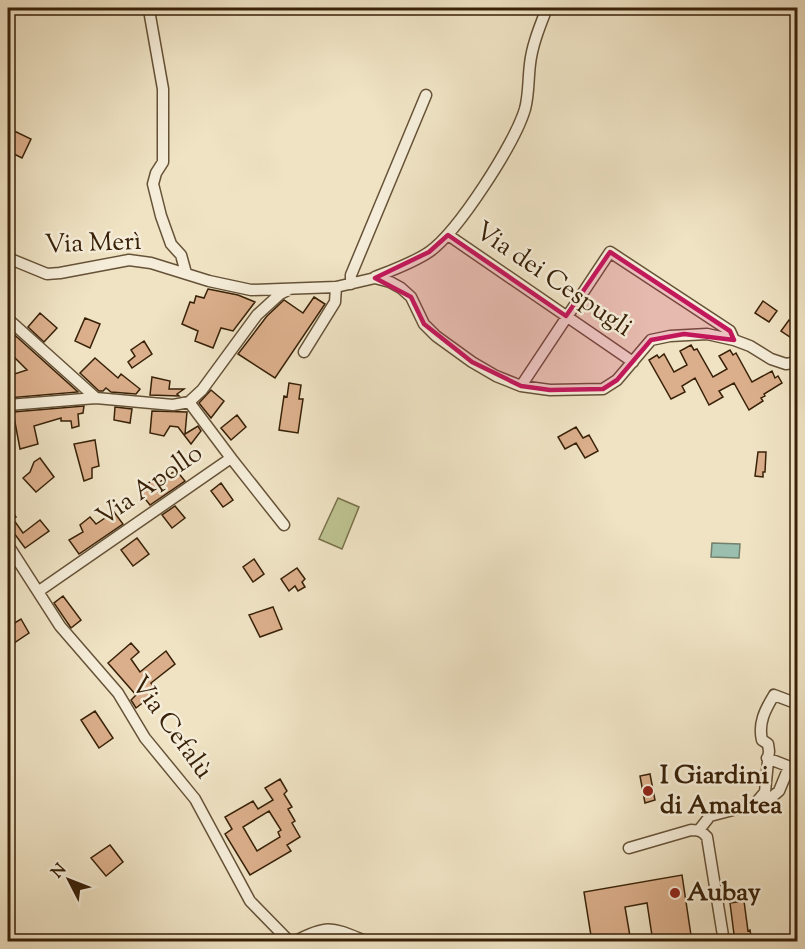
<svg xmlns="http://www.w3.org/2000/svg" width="805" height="949" viewBox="0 0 805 949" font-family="'Sorts Mill Goudy',serif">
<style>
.green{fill:#bdc391;stroke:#7a724c;stroke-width:1.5}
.water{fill:#9abfaf;stroke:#73806c;stroke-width:1.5}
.building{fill:#dbaf8b;stroke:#382108;stroke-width:1.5;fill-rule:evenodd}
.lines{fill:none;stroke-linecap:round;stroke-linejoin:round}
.minor-casing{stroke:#665237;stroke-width:13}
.minor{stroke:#f5edd9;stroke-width:10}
.marked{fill:#c2185b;fill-opacity:0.2;stroke:#c2185b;stroke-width:4.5;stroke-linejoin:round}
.poi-dot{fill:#8f2418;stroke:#f5edd9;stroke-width:2}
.labels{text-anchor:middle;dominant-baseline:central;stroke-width:5;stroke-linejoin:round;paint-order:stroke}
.street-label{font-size:26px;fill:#382108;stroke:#f5edd9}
.poi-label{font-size:26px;font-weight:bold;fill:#382108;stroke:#f5edd9;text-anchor:start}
</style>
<rect width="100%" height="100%" fill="#efe3c4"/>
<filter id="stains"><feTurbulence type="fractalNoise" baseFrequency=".00333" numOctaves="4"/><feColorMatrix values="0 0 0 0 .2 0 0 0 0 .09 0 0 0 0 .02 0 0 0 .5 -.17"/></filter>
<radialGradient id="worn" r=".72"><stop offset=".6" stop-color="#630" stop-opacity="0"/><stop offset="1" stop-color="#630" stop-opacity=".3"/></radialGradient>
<path class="green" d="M338 498 359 507 342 549 319 539Z"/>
<path class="water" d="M712 543 740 544 739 558 711 557Z"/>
<path class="building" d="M8 128 31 139 22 158 8 151Z
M208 289 238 295 255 302 233 331 221 328 213 348 195 341 198 331 182 324 190 302 194 303 196 296 204 298Z
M314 297 325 304 275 378 238 354 267 316 284 300 303 313Z
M763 301 777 311 769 322 755 313Z
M40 313 57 328 44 342 28 327Z
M85 318 100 324 90 348 75 341Z
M789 320 798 326V333L793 339 781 331Z
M8 329 78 392 8 398V376L27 370 8 351Z
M144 341 152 354 132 368 128 362 135 356 131 350Z
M691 345 694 350 697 349 713 377 727 369 719 356 730 350 733 355 736 353 752 382 772 371 775 378 778 376 782 383 764 394 765 396 761 398 763 401 749 410 734 383 719 391 723 397 709 405 695 378 682 386 685 392 671 399 649 360 657 355 659 358 664 354 674 372 687 365 680 351Z
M95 358 118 378 121 374 140 389 136 394 111 392 106 388 103 391H99L80 373Z
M152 377 170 381 169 389H184L177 394 179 396 150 395Z
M289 383 301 385 299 399H303L298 433 279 430 284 396 287 397Z
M211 390 224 401 211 418 199 403Z
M84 406 83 413 78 414 79 426 72 428 71 421H61V418L34 426 38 444 20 449 13 412Z
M115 407 132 409 130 423 114 420Z
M152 411 187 412 185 434 198 426 201 431 191 444 178 427 170 426 164 436 150 433Z
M237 415 246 427 231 440 221 428Z
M576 427 583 438 589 435 598 451 585 458 576 443 565 449 558 437Z
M95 440 99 466 92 468V478L84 481 74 444Z
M758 452H766L765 472H763V477L755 476Z
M40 458 54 477 36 492 23 478 30 472 34 462Z
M176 470 185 481 150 505 138 490 153 480 157 484Z
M221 483 233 500 223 507 211 491Z
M8 505 16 517 13 519 23 533 40 520 49 531 25 548 8 525Z
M175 506 185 518 172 528 162 515Z
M114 512 123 524 79 554 69 540 83 532 80 525 90 517 96 524Z
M137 538 149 554 133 566 121 550Z
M254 559 264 574 253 582 243 567Z
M297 568 305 579 302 582 305 587 298 591 295 586 289 591 281 579Z
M63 596 81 620 71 628 54 603Z
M273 607 282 629 260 637 249 615Z
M21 619 29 633 8 647V627Z
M131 643 139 652 131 659 140 672 166 651 175 664 151 683 158 691 136 708 131 700 136 695 108 663Z
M95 711 113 738 99 748 81 720Z
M650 774 655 800 645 803 640 776Z
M280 779 287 791 284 794 292 807 288 809 295 821 292 823 300 837 287 845 291 851 250 875 225 834 232 829 225 817 253 801 258 809 273 800 265 788ZM269 811 281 830 278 832 280 837 257 851 243 827Z
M110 845 123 862 106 876 91 858Z
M682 875 692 942H653L647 903 625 907 631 942H592L584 892Z
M744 901 748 931 750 930 752 942H735L730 903Z"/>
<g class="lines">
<defs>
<path id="minor" d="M149 10 163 89V162L156 173 153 184 161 216 171 244 181 255 186 273
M448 235 633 362
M8 258 47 274 60 273 129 260 151 263 209 281 251 290 336 287 375 278 390 282 401 288 411 297 424 324 436 336 472 362 496 376 521 386 550 390 603 389 617 380 651 340 670 336 707 334 734 340 750 346 771 359 786 364 798 362
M375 277C393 270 413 263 429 252 458 232 515 143 525 109 529 94 528 80 530 64 532 45 540 26 547 8
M351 284V275L426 95
M8 319 96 398
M304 352 335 302 336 287
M521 386 610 252 730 331 734 340
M8 405 96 398 173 405 189 402 202 390 257 315 280 294 290 289
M231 458 284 525
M8 545 60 626 118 693 145 738 195 799 250 901 290 942
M39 591 231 458 189 402
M767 758 798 770
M755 804 765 792 769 751 768 744 762 740C758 723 765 710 774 695L798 704
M699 830 710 816 767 801 779 791 789 767
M629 848 691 830C699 830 702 831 707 837L724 942
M294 942C329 923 333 928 368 942"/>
</defs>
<use href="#minor" class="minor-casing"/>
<use href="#minor" class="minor"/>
</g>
<path class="marked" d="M448 235 566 316 610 252 730 331 734 340 684 334 651 340 617 380 603 389 550 390 521 386 472 362 424 324 411 297 375 278 429 252Z"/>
<g class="poi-dot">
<circle cx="648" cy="791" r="6"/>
<circle cx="675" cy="893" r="6"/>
</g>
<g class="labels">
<g class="street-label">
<text transform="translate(93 244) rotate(-2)">Via Merì</text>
<text transform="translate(553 280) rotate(34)">Via dei Cespugli</text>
<text transform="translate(150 486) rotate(-35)">Via Apollo</text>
<text transform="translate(171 728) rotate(54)">Via Cefalù</text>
</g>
<g class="poi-label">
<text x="660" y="776">I Giardini<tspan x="660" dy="30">di Amaltea</tspan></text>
<text x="687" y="893">Aubay</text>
</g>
</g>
<rect width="805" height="949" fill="none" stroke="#efe3c4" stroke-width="30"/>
<rect x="9" y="9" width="787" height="931" fill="none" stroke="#382108" stroke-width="3"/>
<rect x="15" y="15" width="775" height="919" fill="none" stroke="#382108" stroke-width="1.5"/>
<g transform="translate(69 880) rotate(312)" stroke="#f5edd9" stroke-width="4.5" paint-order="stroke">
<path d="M0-4.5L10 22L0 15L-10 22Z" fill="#382108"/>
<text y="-9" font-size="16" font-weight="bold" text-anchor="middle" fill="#382108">N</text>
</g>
<rect width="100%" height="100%" filter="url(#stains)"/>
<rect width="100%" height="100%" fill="url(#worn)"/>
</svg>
